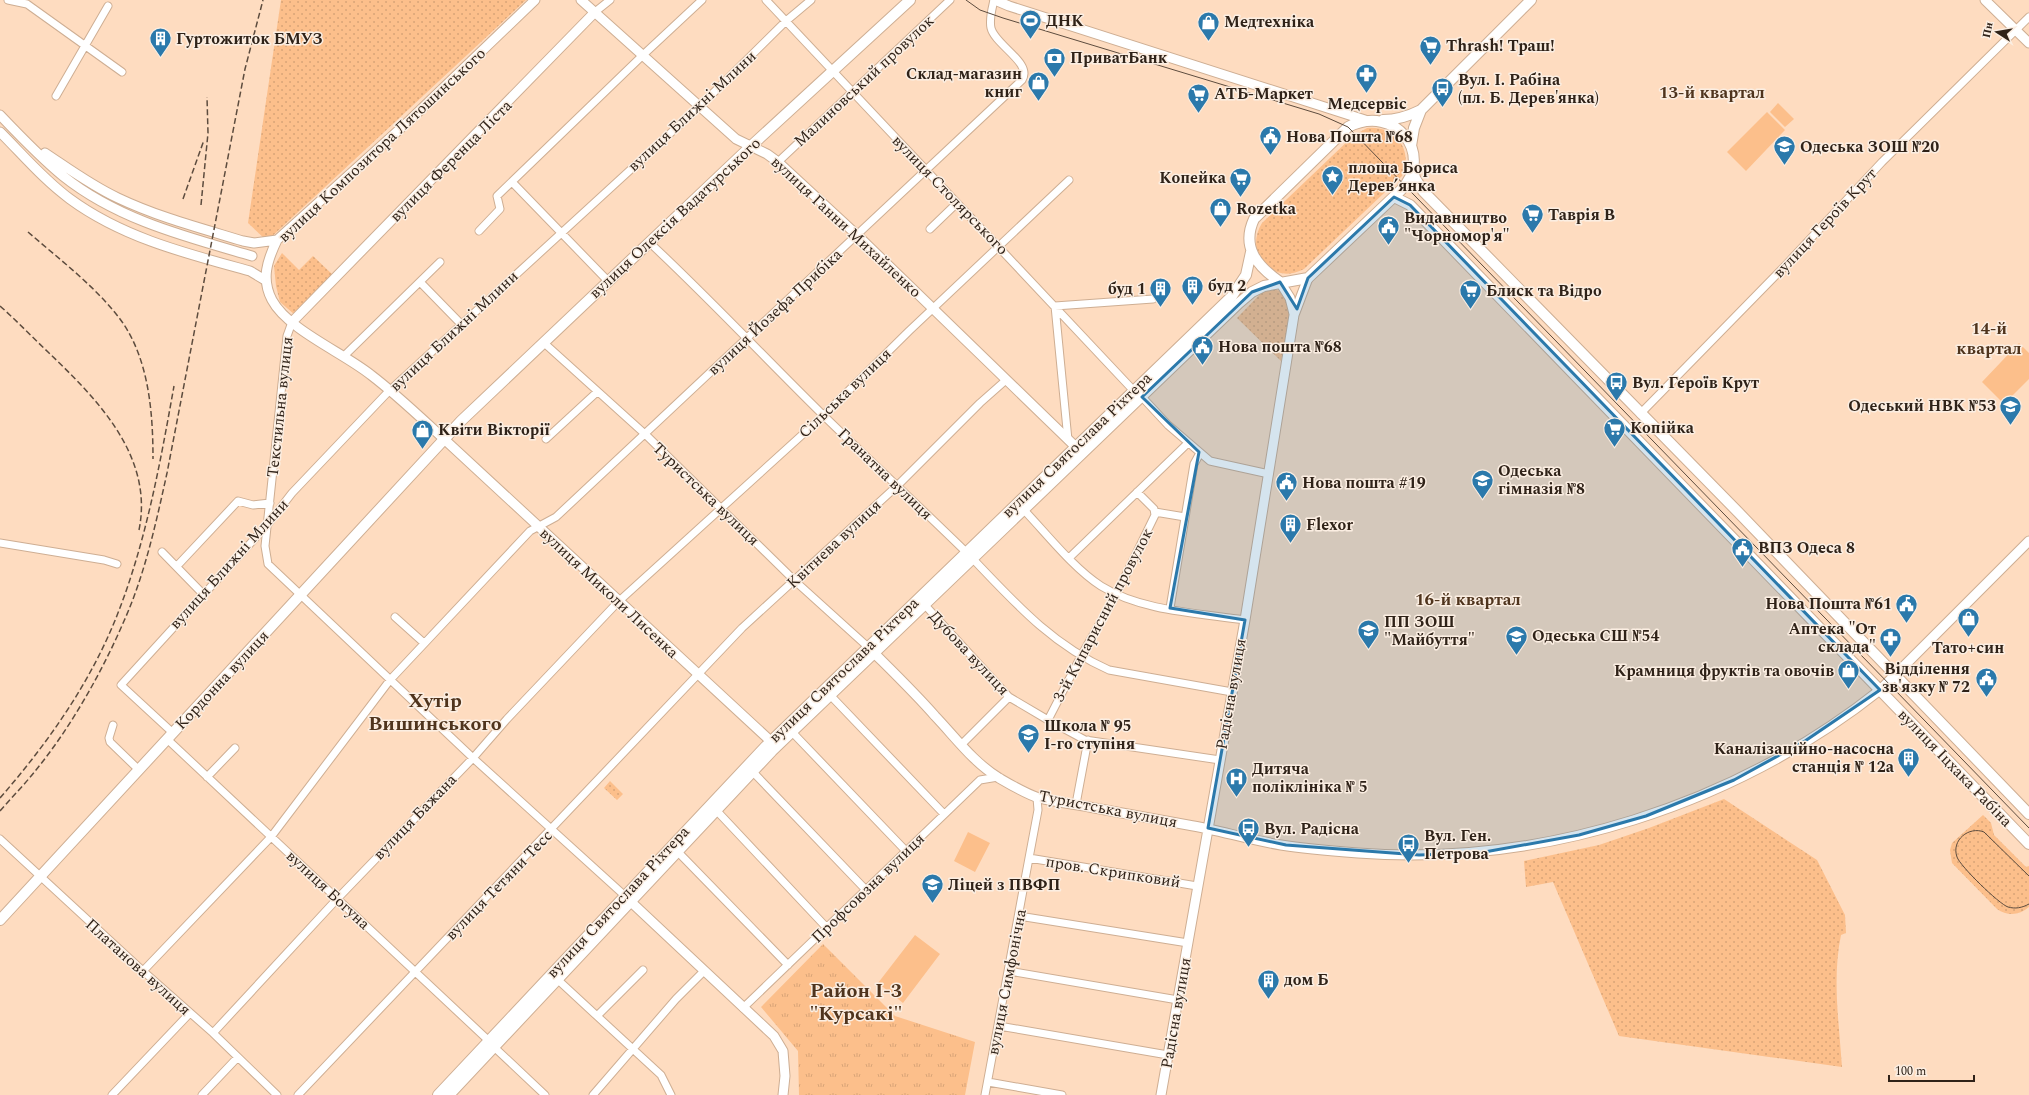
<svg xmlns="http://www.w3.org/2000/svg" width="2029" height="1095" viewBox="0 0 2029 1095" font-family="Spectral,serif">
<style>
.grass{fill:url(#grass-dots)}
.park{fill:url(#park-tufts)}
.pitch{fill:#fcbf8b}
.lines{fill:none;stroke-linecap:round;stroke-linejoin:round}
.minor-casing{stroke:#ceae93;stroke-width:9}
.tertiary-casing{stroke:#ceae93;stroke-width:11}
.secondary-casing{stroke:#ceae93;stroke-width:12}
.minor{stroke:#fff;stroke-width:7}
.tertiary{stroke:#fff;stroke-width:9}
.secondary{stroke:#fff;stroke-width:10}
.tram{stroke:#5d4c3e;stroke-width:1}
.rail{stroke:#5d4c3e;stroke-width:1.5;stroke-dasharray:6 3;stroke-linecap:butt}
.marked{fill:#2b79ab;fill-opacity:0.2;stroke:#2b79ab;stroke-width:3;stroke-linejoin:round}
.labels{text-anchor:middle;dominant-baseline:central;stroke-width:3;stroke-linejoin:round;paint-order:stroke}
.poi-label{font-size:16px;font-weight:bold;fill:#2f2218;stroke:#fbeee2;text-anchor:start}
.street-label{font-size:16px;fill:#2f2218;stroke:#fbeee2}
.neighbourhood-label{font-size:17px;font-weight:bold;fill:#4f341d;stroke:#fbeee2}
.district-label{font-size:20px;font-weight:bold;fill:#4f341d;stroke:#fbeee2}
</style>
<defs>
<pattern id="grass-dots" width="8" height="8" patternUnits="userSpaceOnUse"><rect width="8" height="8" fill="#fcbf8b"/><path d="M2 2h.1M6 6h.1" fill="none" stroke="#d8a477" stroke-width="1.8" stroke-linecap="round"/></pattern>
<pattern id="park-tufts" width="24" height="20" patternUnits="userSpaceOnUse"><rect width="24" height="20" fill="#fcbf8b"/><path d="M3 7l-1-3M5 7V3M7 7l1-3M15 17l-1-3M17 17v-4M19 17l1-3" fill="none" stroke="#d8a477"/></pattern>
</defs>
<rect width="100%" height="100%" fill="#fedcc0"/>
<path class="grass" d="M281 0H526L267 241 248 223Z
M1367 128C1396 125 1414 151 1402 176L1304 269C1273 286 1243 254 1262 223L1353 136Z
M282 253 299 270 313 256 333 275 295 315 280 302 276 286 274 266Z
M1271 289 1282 291 1292 309 1281 361 1237 318 1261 293Z
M610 781 623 794 617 800 604 788Z
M1724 799 1817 860 1845 915 1846 933 1841 935C1832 978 1839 1023 1842 1067L1619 1036 1553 882 1526 887 1524 861 1599 845 1649 828Z
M1983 815 1991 823 1994 835 2026 867 2029 866V907C2019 916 2007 916 1997 909L1952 863 1950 850 1952 843Z"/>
<path class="park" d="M823 944 895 1016 975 1042 965 1095H799L798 1051 761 1007Z"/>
<path class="pitch" d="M1778 103 1794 119 1785 127 1770 112Z
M1767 112 1785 130 1746 171 1727 152Z
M2019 343 2029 353V379L2004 404 1982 382Z
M968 832 990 843 975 872 954 861Z
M915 935 940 954 903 1003 878 983Z"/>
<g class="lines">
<defs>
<path id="minor" d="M8 0 27 4 122 72
M766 0 1134 391
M595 12 610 0
M56 96 108 6
M778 162 950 0
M512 182 608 281
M930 229 957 203
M479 231 500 209 497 196 643 55 702 0
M650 243C709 298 764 357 822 414 869 460 918 505 966 552
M420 282 461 324
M292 322 287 336 265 546 268 564 473 758 624 895
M543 342 646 435 795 581 868 647
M344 356 440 262
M1142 397 1168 425 1210 461 1269 474
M1640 414 1783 268 1882 162 2029 17
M546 439 597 392
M1068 440 1055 306 1153 299
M1023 509C1046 533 1074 569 1101 586 1141 611 1198 613 1245 620
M1155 512 1185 517
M0 543 104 560 117 564
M162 552 203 594
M972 558C1014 602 1052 645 1109 670L1232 692
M1069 558 1188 443
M177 566 238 501 253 505 270 503
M924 604 1009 697 1048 720 1085 740 1220 760
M1170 608 1194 464 1200 453
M395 617 424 643
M830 695 944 814
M1048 720 1081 656 1116 595 1155 515 1154 509 1137 492
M113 725 109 738 110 742 139 770
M792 732 906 851
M173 733 121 685 268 524 292 493 389 391 700 106 786 21 811 0
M167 739 489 1041
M961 745 1009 697
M752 771 866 890
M207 777 235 748
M1076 804 1088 740
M716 810 827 928
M0 839 143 971 213 1033 277 1095
M677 851 788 965
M1029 858 1197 886
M1019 916 1188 943
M643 970 597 1016 661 1075 671 1095
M143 971 271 837 390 680 530 531 556 517 1022 80C1033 63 995 45 991 28 989 19 992 9 994 0
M1009 971 1178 1000
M557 979 597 1016
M743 1008 980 780 998 777
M999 1026 1168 1055
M213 1033 337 899 473 758 507 719 618 602 824 415 909 331 1069 180
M494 1047 545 1095
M988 1082 1062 1095
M112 1095 189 1014
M202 1095 237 1058
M298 1095 742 628 898 485 980 403 1006 380
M593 1095 676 999 704 971
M985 1095 1029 858 1038 810 1037 798"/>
<path id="tertiary" d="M535 0 411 119 277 240C267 261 261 279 272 300 288 330 344 353 371 375 396 394 420 417 444 439L776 746
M581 0 736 139 767 154 778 162 857 235 1080 451
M995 0 1009 6 1365 120
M1985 0 2029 43
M0 115C20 136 41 158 63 176 118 220 187 237 252 256
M0 132C23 155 44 180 70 199 123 238 188 254 250 271L265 280
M45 153C69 169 92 186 118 198 158 217 200 228 243 241L254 243 277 240
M1280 282 1290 298 1294 314
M292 322 595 12
M869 648C891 670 914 692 935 716 956 738 973 762 999 778 1011 785 1026 794 1039 798 1055 802 1072 804 1089 807 1122 813 1155 819 1188 825 1219 830 1249 840 1281 845 1306 849 1332 851 1358 853 1543 867 1735 805 1880 690L2029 541
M630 901 774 1036 783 1051 785 1076 783 1095
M1161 1095 1245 620 1294 315 1308 278"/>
<path id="secondary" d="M1383 120C1397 120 1409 116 1421 110L1531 0
M1411 146 1414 128 1421 110
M1413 170 1415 178 1423 191 1738 512 2029 814
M1394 197 1410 205 2029 844
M0 920 461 421 750 147 910 0
M438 1095 766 746 1232 296 1246 275 1251 252
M449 1095 772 751 1239 303 1252 292 1264 286 1308 278 1401 190C1435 155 1396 103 1348 127L1254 219C1241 247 1257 266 1280 282"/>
</defs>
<use href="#minor" class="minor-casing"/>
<use href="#tertiary" class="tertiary-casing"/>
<use href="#secondary" class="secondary-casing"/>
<use href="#minor" class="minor"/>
<use href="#tertiary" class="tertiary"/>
<use href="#secondary" class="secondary"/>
<path class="tram" d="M966 0 980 10 1003 18 1319 114 1348 127 2029 828
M2029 876 1984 832C1969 826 1951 840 1957 857 1960 866 1999 904 2008 907 2015 909 2022 908 2029 904"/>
<path class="rail" d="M183 199 204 140
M201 205 208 133 207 97
M28 232C59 259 95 286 120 319 149 358 153 413 153 459
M0 306C17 321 32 337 48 352 97 399 154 456 139 530
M0 798C47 744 89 685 116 618 146 543 160 464 174 386
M0 811C12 797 25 784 36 770 71 727 102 672 124 621 145 574 156 523 167 473L245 69 263 0"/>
</g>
<path class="marked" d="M1394 197 1410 205 1880 690 1805 741 1734 780 1646 816 1579 835 1479 853 1419 855 1286 845 1208 828 1245 620 1170 608 1199 452 1142 397 1252 292 1280 282 1297 309 1308 278Z"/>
<defs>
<symbol id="stadium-pin" viewBox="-11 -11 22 30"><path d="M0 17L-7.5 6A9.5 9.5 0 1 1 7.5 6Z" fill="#2b79ab" stroke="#fbeee2"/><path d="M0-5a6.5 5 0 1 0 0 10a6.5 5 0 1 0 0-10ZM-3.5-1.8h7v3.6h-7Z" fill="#fff"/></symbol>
<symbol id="shop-pin" viewBox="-11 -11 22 30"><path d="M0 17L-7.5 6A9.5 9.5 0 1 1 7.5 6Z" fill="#2b79ab" stroke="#fbeee2"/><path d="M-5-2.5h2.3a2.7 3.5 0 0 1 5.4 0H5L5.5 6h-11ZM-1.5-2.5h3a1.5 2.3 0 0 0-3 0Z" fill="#fff"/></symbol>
<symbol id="building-pin" viewBox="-11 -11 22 30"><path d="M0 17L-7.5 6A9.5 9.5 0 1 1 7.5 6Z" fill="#2b79ab" stroke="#fbeee2"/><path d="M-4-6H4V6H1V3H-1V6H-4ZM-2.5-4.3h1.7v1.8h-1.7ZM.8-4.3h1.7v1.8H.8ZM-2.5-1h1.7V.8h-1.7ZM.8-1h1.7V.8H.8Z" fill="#fff"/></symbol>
<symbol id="supermarket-pin" viewBox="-11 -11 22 30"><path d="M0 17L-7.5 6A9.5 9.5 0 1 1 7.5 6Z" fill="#2b79ab" stroke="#fbeee2"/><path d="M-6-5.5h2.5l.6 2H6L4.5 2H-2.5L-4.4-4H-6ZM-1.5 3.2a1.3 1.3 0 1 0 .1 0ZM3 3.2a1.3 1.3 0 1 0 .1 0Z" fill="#fff"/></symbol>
<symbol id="bank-pin" viewBox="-11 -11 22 30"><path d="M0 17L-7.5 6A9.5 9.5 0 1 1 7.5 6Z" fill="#2b79ab" stroke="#fbeee2"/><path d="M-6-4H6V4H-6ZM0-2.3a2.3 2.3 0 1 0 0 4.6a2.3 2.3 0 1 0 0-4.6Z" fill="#fff"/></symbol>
<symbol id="pharmacy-pin" viewBox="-11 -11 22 30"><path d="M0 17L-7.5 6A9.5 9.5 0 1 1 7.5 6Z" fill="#2b79ab" stroke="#fbeee2"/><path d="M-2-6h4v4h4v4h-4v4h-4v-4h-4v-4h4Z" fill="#fff"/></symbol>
<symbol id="bus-pin" viewBox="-11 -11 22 30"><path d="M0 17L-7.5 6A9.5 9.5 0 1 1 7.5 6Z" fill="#2b79ab" stroke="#fbeee2"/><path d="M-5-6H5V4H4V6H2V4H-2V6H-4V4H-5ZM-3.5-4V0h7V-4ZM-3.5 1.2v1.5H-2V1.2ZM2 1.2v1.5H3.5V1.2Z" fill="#fff"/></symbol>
<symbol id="civic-pin" viewBox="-11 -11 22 30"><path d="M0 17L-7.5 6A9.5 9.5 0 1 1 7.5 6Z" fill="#2b79ab" stroke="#fbeee2"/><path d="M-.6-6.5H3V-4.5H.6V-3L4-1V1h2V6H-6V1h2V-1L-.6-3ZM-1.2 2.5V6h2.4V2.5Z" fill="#fff"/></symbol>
<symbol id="school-pin" viewBox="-11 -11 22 30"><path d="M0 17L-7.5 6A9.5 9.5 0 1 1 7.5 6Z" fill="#2b79ab" stroke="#fbeee2"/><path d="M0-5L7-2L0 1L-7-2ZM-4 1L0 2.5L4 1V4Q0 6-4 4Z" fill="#fff"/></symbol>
<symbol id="sight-pin" viewBox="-11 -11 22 30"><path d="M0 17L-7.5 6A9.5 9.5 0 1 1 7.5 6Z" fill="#2b79ab" stroke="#fbeee2"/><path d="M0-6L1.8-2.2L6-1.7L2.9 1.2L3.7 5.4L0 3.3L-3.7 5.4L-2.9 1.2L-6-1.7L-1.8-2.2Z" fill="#fff"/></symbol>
<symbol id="hospital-pin" viewBox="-11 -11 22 30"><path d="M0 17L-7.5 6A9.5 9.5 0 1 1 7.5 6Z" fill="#2b79ab" stroke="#fbeee2"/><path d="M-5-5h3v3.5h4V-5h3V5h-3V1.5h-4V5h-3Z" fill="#fff"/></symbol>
</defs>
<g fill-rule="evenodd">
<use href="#stadium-pin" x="1018" y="8" width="25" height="34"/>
<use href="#shop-pin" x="1196" y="10" width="25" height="34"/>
<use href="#building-pin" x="148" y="26" width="25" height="34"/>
<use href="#supermarket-pin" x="1418" y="34" width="25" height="34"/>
<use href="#bank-pin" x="1042" y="46" width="25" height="34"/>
<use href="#pharmacy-pin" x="1354" y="62" width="25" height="34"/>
<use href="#shop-pin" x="1026" y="70" width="25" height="34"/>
<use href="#bus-pin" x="1430" y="76" width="25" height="34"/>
<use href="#supermarket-pin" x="1186" y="82" width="25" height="34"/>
<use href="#civic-pin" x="1258" y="124" width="25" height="34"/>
<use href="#school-pin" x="1772" y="134" width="25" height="34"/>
<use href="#sight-pin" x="1320" y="164" width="25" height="34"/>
<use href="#supermarket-pin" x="1228" y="166" width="25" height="34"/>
<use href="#shop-pin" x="1208" y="196" width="25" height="34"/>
<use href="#supermarket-pin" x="1520" y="202" width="25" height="34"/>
<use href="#civic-pin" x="1376" y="214" width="25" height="34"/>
<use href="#building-pin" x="1180" y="274" width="25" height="34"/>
<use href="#building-pin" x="1148" y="276" width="25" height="34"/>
<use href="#supermarket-pin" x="1458" y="278" width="25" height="34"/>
<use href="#civic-pin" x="1190" y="334" width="25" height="34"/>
<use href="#bus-pin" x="1604" y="370" width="25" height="34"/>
<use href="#school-pin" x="1998" y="394" width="25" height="34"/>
<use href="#supermarket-pin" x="1602" y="416" width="25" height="34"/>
<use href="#shop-pin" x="410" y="418" width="25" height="34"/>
<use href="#school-pin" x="1470" y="468" width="25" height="34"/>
<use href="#civic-pin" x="1274" y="470" width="25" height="34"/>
<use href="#building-pin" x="1278" y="512" width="25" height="34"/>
<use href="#civic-pin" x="1730" y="536" width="25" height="34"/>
<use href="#civic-pin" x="1894" y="592" width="25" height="34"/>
<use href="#shop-pin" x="1956" y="606" width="25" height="34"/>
<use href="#school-pin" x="1356" y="618" width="25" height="34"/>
<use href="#school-pin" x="1504" y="624" width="25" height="34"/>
<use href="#pharmacy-pin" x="1878" y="626" width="25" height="34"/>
<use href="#shop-pin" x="1836" y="658" width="25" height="34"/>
<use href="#civic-pin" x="1974" y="666" width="25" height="34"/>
<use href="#school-pin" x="1016" y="722" width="25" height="34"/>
<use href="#building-pin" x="1896" y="746" width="25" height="34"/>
<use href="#hospital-pin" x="1224" y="766" width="25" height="34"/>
<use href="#bus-pin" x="1236" y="816" width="25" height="34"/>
<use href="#bus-pin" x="1396" y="832" width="25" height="34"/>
<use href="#school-pin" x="920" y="872" width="25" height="34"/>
<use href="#building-pin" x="1256" y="968" width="25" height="34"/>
</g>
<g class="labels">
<g class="poi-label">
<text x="1046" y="21">ДНК</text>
<text x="1224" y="22">Медтехніка</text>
<text x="176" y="39">Гуртожиток БМУЗ</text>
<text x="1446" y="46">Thrash! Траш!</text>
<text x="1070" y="58">ПриватБанк</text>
<text x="1022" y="74" text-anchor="end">Склад-магазин<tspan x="1022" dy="18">книг</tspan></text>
<text x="1458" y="80">Вул. І. Рабіна<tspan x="1458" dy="18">(пл. Б. Дерев'янка)</tspan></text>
<text x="1214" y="94">АТБ-Маркет</text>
<text x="1367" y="104" text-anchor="middle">Медсервіс</text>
<text x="1286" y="137">Нова Пошта №68</text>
<text x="1800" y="147">Одеська ЗОШ №20</text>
<text x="1348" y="168">площа Бориса<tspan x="1348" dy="18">Деревʼянка</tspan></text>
<text x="1226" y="178" text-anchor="end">Копейка</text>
<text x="1236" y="209">Rozetka</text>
<text x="1548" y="215">Таврія В</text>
<text x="1404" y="218">Видавництво<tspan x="1404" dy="18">"Чорномор'я"</tspan></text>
<text x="1208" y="286">буд 2</text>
<text x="1146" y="289" text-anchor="end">буд 1</text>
<text x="1486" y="291">Блиск та Відро</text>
<text x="1218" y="347">Нова пошта №68</text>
<text x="1632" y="383">Вул. Героїв Крут</text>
<text x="1996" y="406" text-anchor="end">Одеський НВК №53</text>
<text x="1630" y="428">Копійка</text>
<text x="438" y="430">Квіти Вікторії</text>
<text x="1498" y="471">Одеська<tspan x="1498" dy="18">гімназія №8</tspan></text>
<text x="1302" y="483">Нова пошта #19</text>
<text x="1306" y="525">Flexor</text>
<text x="1758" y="548">ВПЗ Одеса 8</text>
<text x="1892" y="604" text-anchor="end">Нова Пошта №61</text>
<text x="1384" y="622">ПП ЗОШ<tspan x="1384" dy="18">"Майбуття"</tspan></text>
<text x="1876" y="629" text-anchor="end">Аптека "От<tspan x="1876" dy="18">склада"</tspan></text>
<text x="1532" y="636">Одеська СШ №54</text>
<text x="1968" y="648" text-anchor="middle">Тато+син</text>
<text x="1970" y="669" text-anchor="end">Відділення<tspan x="1970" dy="18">зв'язку № 72</tspan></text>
<text x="1834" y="671" text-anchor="end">Крамниця фруктів та овочів</text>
<text x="1044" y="726">Школа № 95<tspan x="1044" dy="18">І-го ступіня</tspan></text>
<text x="1894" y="749" text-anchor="end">Каналізаційно-насосна<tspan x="1894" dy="18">станція № 12а</tspan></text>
<text x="1252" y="769">Дитяча<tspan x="1252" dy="18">поліклініка № 5</tspan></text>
<text x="1264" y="829">Вул. Радісна</text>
<text x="1424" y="836">Вул. Ген.<tspan x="1424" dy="18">Петрова</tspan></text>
<text x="948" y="885">Ліцей з ПВФП</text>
<text x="1284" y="980">дом Б</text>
</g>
<g class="street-label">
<text transform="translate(864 81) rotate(-43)">Малиновський провулок</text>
<text transform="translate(692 111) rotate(-43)">вулиця Ближні Млини</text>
<text transform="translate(382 145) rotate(-43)">вулиця Композитора Лятошинського</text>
<text transform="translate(451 161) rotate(-45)">вулиця Ференца Ліста</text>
<text transform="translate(950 195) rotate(46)">вулиця Столярського</text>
<text transform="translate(675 218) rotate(-43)">вулиця Олексія Вадатурського</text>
<text transform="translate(1825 223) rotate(-47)">вулиця Героїв Крут</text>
<text transform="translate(846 227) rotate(43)">вулиця Ганни Михайленко</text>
<text transform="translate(775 312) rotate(-43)">вулиця Йозефа Прибіка</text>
<text transform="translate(454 331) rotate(-43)">вулиця Ближні Млини</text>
<text transform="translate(845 393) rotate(-44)">Сільська вулиця</text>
<text transform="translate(280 407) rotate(-84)">Текстильна вулиця</text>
<text transform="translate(1077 445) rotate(-44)">вулиця Святослава Ріхтера</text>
<text transform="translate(885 474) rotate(44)">Гранатна вулиця</text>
<text transform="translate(706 494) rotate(44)">Туристська вулиця</text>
<text transform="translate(834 544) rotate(-43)">Квітнева вулиця</text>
<text transform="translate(229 564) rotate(-48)">вулиця Ближні Млини</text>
<text transform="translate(609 593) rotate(43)">вулиця Миколи Лисенка</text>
<text transform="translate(1103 615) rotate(-62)">3-й Кипарисний провулок</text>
<text transform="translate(969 653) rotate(47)">Дубова вулиця</text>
<text transform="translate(844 670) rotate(-44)">вулиця Святослава Ріхтера</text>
<text transform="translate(222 680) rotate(-47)">Кордонна вулиця</text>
<text transform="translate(1231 694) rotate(-80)">Радісна вулиця</text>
<text transform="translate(1955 768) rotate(46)">вулиця Іцхака Рабіна</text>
<text transform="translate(1108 809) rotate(11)">Туристська вулиця</text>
<text transform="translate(415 817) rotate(-46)">вулиця Бажана</text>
<text transform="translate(1113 872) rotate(9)">пров. Скрипковий</text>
<text transform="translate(499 885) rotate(-46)">вулиця Тетяни Тесс</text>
<text transform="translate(868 888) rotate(-44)">Профсоюзна вулиця</text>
<text transform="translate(328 890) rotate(43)">вулиця Богуна</text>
<text transform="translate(618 902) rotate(-47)">вулиця Святослава Ріхтера</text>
<text transform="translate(138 967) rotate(42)">Платанова вулиця</text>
<text transform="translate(1007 982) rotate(-79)">вулиця Симфонічна</text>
<text transform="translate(1176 1013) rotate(-80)">Радісна вулиця</text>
</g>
<g class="neighbourhood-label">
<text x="1712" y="93">13-й квартал</text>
<text x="1989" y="329">14-й<tspan x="1989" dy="20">квартал</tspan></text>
<text x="1468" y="600">16-й квартал</text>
</g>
<g class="district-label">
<text x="435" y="701">Хутір<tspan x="435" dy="23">Вишинського</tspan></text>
<text x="856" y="991">Район І-3<tspan x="856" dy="23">"Курсакі"</tspan></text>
</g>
</g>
<g transform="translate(1997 32) rotate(282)" stroke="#fbeee2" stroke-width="3" paint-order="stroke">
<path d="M0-3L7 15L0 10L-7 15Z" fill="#2f2218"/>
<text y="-6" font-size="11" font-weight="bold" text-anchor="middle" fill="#2f2218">Пн</text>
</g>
<path d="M1889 1075v6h85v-6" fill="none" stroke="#2f2218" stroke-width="2"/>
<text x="1895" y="1075" font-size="12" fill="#2f2218" stroke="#fbeee2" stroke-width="3" paint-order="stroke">100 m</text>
</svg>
